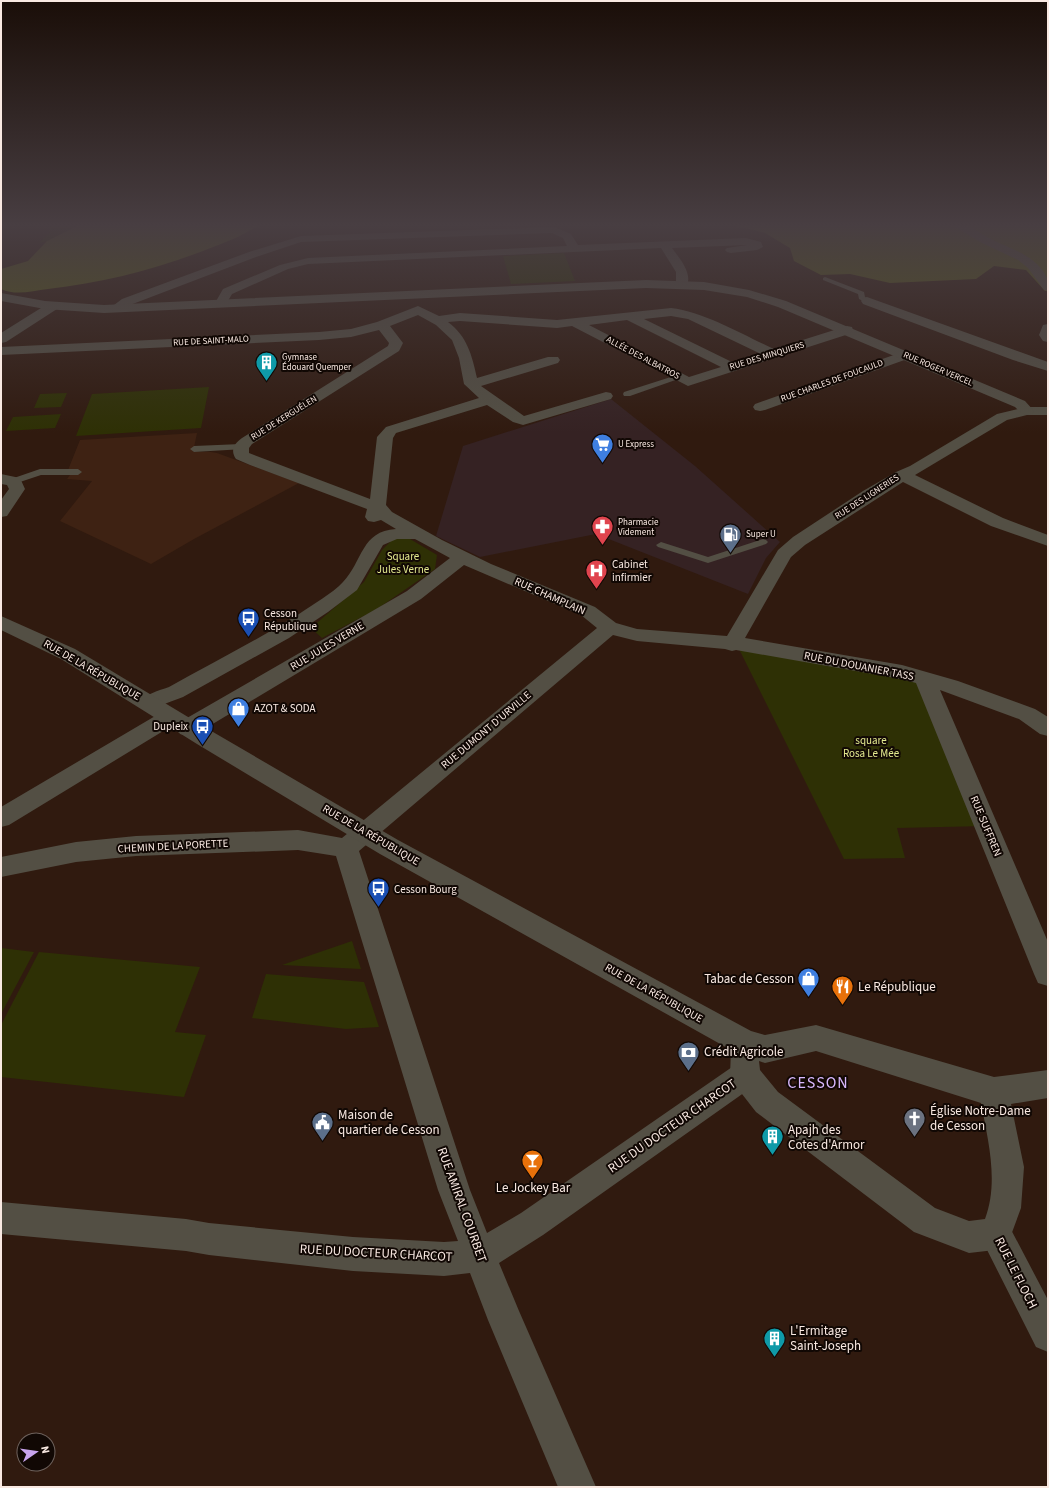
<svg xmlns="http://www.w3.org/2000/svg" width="1049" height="1488" viewBox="0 0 1049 1488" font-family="'Source Sans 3',sans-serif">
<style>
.commercial{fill:#352223}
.built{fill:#3e2213}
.green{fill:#2e3005}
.forest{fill:#565919}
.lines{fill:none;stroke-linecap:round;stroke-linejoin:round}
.service{fill:#534f44;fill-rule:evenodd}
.minor{fill:#534f44;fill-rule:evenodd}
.tertiary{fill:#534f44;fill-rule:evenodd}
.labels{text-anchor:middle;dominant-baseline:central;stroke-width:4;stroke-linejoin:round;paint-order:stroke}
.far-street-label{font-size:9px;fill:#f9e9e2;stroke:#110804}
.far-poi-label{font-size:9px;fill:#f9e9e2;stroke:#110804;text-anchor:start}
.park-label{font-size:11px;fill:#e5eb90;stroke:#110804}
.poi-label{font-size:11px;fill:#f9e9e2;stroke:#110804;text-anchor:start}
.street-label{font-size:11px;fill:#f9e9e2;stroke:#110804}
.near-poi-label{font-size:13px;fill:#f9e9e2;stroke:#110804;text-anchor:start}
.near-street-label{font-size:13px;fill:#f9e9e2;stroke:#110804}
.near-quarter-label{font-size:16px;letter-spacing:1px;fill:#d9b8fd;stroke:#110804}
</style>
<rect width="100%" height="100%" fill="#301a0f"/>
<path class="commercial" d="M611 399 695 466 780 542 766 558 748 594 596 534 480 557 436 536 463 446Z"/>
<path class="built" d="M197 433 193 452H211L217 453 299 483 194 539 151 564 60 521 92 481 67 479 70 475H66L80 440Z"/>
<path class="green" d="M51 225H79L47 241 39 243 50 232 48 228Z
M564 253 575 281 511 284 503 256Z
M209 387 201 428 76 436 92 394Z
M67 393 61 407 34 408 40 394Z
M61 414 55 428 6 431 13 417Z
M393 539H410L437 555 435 569 377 609 322 638 311 628 364 582 382 550Z
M736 643 925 679 986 826 897 828 905 858 844 859Z
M352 941 361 969 282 965Z
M1 948 34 952 1 1014Z
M39 952 200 967 175 1032 206 1035 184 1097 1 1077V1025Z
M266 974 364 982 379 1027 346 1029 252 1018Z"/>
<path class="forest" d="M79 225H263C252 228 243 235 233 239 174 264 112 282 48 289 32 291 16 296 1 289V269L28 261 47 241Z
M733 225H1048V291H1045L1026 270 994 266 976 279 890 283 850 274 821 275 794 261 790 248 765 233Z"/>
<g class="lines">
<path class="service" d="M825 277 864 292 865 297 870 301 867 303 859 299 858 294 823 280V278Z
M677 375H680L684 377 630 396H624L623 394 624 392Z
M241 444 245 447 244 449 194 452 190 449 194 446Z
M40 469H78L82 472 78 475H41L14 484 10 481 11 479Z
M763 539 766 540 768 542 766 544 708 563 658 547 656 545 661 542 708 557Z"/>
<path class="minor" d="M955 225C973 225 974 230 989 238 1009 249 1037 255 1047 278 1049 281 1048 287 1048 291L1044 290 1028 268 1018 260 980 242 956 227Z
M554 227 571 234 578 245 746 238 761 242 763 247 757 250 731 253 727 252 725 250 727 248 747 245 672 248C679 258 694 274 686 287H678L676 284V272L661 248 308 264 288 269 232 294 225 306H217L215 303 223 289 280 265 308 258 567 246 563 238 552 233 301 242 256 257 130 305C124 309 119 313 112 311L110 308 122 299 249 252 301 236Z
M867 297 1048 362V371L1013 360 863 304 861 301 863 298Z
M53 302 57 303 59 306 57 309 6 342 1 343V333L49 303Z
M418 306 439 316 460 313 557 320 671 308C705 312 743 335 774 349L847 326 852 327 853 330 852 333 688 386 572 326 557 328 460 321 448 322C467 336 472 355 477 378L548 357H558L560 360 558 363 481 386 524 416 606 392 611 393 613 396 611 399 523 425 513 422 487 405 396 433 393 438 386 505 392 512 442 540 491 564 595 607 616 623 637 629 727 636 778 550 793 537 863 491 896 472 910 466 997 414 1027 407H1048V415H1027L1007 420 915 475 1003 518 1048 535V546L991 526 903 482 805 545 791 557 745 638 902 665 958 681 1035 709 1048 717V736L1040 734 1019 719 940 690 1048 942V986L1038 983 1034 974 916 683 901 679 736 650 732 651 725 649 637 641 613 635 359 851 470 1190 487 1233 521 1213 735 1065 745 1061 755 1065 760 1075 755 1085 543 1235 499 1263 519 1311 596 1487H558L488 1320 470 1273 444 1276 353 1271 209 1255 186 1251 1 1234V1202L186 1219 209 1223 353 1237 444 1242 458 1241 438 1190 336 856 298 850 136 856 76 862 1 877V857L76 842 136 836 298 830 342 838 597 628 581 615 464 565 421 599 196 734 188 736 180 734 177 728 180 722 407 591 450 558 415 539H397L383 545 357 590 328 612 289 638 183 697C178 699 172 701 167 703 157 707 154 713 143 709L139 704C146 693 158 691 169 687 212 663 257 640 299 614 312 605 333 593 343 582 363 561 361 531 396 529L381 520 374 522 368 521 365 517 367 509 250 465 236 459C230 450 234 444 242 438L388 346 389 343 379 330 351 337 319 340 1 355V347L319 332 351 329 377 322ZM418 315 436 325 452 340 459 358 464 384 479 398 386 427 377 437 370 499 249 453V448L252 444 399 351 403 343 390 326ZM671 316 688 319 761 354 734 363 644 319ZM627 320 721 367 689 377 589 325Z
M1048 324V342L1043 341 1039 335 1043 325Z
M905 351 910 352 912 355 910 358 765 410 760 411 755 410 753 407 755 404Z
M1 474 20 478 25 489 7 516 1 517V500L9 489 7 485 1 484Z
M170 709 178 712 181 717 178 722 9 825 1 827V807L162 712Z
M995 1218 1007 1222 1048 1300V1352L1036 1347 979 1234 983 1222Z"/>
<path class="tertiary" d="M646 280 704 282 749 290 786 301 1025 401 1034 411 1032 414C1024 416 1021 413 1015 407L778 307 747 297 704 290 646 288 104 313 45 309 1 301V293L45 301 104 305Z
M1 616 75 649 213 732 398 840 751 1031 765 1035 816 1025 994 1077 1048 1070V1098L1011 1104 1024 1167 1021 1208 1007 1246 995 1250 969 1253 914 1232 756 1112 735 1085 730 1075 731 1050 380 854 197 744 61 659 1 630ZM816 1051 981 1103C988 1140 999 1182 985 1219L969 1221 935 1208 778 1092 760 1070 759 1061 765 1063Z"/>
</g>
<linearGradient id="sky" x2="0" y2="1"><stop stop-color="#1a0e08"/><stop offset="0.52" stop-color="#483e42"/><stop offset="1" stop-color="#483e42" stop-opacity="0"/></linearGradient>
<rect width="1049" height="433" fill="url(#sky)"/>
<defs>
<symbol id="building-pin" viewBox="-11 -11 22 30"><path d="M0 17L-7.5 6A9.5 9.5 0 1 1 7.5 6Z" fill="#0f9aa8" stroke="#110804"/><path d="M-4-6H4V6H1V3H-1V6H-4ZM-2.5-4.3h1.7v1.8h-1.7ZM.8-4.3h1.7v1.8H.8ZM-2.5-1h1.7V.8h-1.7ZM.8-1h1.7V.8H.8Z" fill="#fff"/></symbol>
<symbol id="supermarket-pin" viewBox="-11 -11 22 30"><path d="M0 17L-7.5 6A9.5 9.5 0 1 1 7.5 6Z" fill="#3f7fe0" stroke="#110804"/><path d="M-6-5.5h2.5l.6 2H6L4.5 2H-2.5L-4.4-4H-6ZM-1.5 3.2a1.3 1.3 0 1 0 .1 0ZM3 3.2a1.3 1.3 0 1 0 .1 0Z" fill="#fff"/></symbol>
<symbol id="pharmacy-pin" viewBox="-11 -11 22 30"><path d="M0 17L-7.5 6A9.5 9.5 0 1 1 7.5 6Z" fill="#e0444e" stroke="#110804"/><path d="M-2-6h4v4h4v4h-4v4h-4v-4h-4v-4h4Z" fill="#fff"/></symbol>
<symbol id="fuel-pin" viewBox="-11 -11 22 30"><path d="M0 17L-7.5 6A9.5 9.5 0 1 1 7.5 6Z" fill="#5c6f8a" stroke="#110804"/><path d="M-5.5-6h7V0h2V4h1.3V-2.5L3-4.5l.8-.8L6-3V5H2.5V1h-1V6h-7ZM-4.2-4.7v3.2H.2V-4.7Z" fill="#fff"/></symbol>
<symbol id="hospital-pin" viewBox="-11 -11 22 30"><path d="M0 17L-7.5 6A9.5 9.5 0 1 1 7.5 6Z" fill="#e0444e" stroke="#110804"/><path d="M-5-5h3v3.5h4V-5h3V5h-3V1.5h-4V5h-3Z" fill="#fff"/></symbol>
<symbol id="bus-pin" viewBox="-11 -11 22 30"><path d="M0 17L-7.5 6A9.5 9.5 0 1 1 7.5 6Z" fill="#1a4fb4" stroke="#110804"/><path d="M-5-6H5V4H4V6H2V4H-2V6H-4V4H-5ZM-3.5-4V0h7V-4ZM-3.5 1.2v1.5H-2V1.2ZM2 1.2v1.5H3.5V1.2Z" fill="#fff"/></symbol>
<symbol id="shop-pin" viewBox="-11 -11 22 30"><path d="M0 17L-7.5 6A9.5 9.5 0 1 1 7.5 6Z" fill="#3f7fe0" stroke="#110804"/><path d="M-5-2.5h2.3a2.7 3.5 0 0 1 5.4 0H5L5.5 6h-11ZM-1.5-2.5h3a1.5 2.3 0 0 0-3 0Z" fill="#fff"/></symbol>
<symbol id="restaurant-pin" viewBox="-11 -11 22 30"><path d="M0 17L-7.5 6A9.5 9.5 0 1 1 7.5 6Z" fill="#e8710a" stroke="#110804"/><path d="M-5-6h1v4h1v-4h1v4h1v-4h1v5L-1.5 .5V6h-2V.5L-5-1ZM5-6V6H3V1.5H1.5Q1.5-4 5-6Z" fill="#fff"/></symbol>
<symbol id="bank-pin" viewBox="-11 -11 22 30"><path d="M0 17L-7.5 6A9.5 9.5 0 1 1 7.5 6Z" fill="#5c6f8a" stroke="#110804"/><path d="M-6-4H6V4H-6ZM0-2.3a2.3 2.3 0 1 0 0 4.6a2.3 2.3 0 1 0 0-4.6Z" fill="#fff"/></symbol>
<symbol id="church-pin" viewBox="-11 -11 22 30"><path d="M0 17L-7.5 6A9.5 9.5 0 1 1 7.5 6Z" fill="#6b7280" stroke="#110804"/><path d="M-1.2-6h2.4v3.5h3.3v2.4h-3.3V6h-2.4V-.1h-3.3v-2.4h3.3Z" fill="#fff"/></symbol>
<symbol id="civic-pin" viewBox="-11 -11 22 30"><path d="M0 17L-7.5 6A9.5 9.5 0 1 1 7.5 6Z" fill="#5c6f8a" stroke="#110804"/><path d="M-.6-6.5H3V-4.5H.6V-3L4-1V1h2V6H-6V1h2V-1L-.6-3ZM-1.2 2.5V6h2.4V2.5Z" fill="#fff"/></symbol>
<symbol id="bar-pin" viewBox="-11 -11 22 30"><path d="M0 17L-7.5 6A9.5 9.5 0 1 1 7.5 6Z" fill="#e8710a" stroke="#110804"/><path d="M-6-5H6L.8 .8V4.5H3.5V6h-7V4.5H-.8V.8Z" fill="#fff"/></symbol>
</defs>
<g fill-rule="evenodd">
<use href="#building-pin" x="254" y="350" width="25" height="34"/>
<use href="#supermarket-pin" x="590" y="432" width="25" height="34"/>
<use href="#pharmacy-pin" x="590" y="514" width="25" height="34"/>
<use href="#fuel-pin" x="718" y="522" width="25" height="34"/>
<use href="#hospital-pin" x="584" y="558" width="25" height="34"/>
<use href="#bus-pin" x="236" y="606" width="25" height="34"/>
<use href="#shop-pin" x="226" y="696" width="25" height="34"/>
<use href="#bus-pin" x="190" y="714" width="25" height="34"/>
<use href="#bus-pin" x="366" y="876" width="25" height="34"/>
<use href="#shop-pin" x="796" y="966" width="25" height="34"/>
<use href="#restaurant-pin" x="830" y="974" width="25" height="34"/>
<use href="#bank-pin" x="676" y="1040" width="25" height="34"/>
<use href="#church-pin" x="902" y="1106" width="25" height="34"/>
<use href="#civic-pin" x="310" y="1110" width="25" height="34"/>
<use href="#building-pin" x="760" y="1124" width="25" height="34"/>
<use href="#bar-pin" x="520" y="1148" width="25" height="34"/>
<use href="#building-pin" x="762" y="1326" width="25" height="34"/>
</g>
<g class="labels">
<g class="far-street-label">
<text transform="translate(211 341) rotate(-3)">RUE DE SAINT-MALO</text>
<text transform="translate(767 356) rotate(-17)">RUE DES MINQUIERS</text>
<text transform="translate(643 358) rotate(28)">ALLÉE DES ALBATROS</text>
<text transform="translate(938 369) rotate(23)">RUE ROGER VERCEL</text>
<text transform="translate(832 381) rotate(-20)">RUE CHARLES DE FOUCAULD</text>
<text transform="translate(284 418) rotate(-32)">RUE DE KERGUÉLEN</text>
<text transform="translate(867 497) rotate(-33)">RUE DES LIGNERIES</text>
</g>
<g class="far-poi-label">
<text x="282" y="357">Gymnase<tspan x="282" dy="10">Édouard Quemper</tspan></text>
<text x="618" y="444">U Express</text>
<text x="618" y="522">Pharmacie<tspan x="618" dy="10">Videment</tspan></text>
<text x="746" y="534">Super U</text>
</g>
<g class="park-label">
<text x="403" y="556">Square<tspan x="403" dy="13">Jules Verne</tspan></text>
<text x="871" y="740">square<tspan x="871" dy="13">Rosa Le Mée</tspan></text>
</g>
<g class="poi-label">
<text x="612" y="564">Cabinet<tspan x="612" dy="13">infirmier</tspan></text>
<text x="264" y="613">Cesson<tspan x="264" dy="13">République</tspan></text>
<text x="254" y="708">AZOT &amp; SODA</text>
<text x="188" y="726" text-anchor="end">Dupleix</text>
<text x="394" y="889">Cesson Bourg</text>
</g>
<g class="street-label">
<text transform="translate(550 596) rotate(24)">RUE CHAMPLAIN</text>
<text transform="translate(327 646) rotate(-31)">RUE JULES VERNE</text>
<text transform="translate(859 666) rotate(11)">RUE DU DOUANIER TASS</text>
<text transform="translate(92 670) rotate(30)">RUE DE LA RÉPUBLIQUE</text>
<text transform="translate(486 730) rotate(-40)">RUE DUMONT D'URVILLE</text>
<text transform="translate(986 826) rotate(67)">RUE SUFFREN</text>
<text transform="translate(371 835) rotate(30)">RUE DE LA RÉPUBLIQUE</text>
<text transform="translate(173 846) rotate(-3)">CHEMIN DE LA PORETTE</text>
<text transform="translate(654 993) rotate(29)">RUE DE LA RÉPUBLIQUE</text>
</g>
<g class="near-poi-label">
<text x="794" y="979" text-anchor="end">Tabac de Cesson</text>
<text x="858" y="987">Le République</text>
<text x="704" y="1052">Crédit Agricole</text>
<text x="930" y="1111">Église Notre-Dame<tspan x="930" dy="15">de Cesson</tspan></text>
<text x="338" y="1115">Maison de<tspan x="338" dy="15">quartier de Cesson</tspan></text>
<text x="788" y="1130">Apajh des<tspan x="788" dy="15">Cotes d'Armor</tspan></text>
<text x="533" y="1188" text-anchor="middle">Le Jockey Bar</text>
<text x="790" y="1331">L'Ermitage<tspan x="790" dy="15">Saint-Joseph</tspan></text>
</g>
<g class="near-street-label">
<text transform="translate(672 1126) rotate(-35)">RUE DU DOCTEUR CHARCOT</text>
<text transform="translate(462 1205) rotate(70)">RUE AMIRAL COURBET</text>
<text transform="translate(376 1253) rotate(3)">RUE DU DOCTEUR CHARCOT</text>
<text transform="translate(1016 1273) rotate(63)">RUE LE FLOCH</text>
</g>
<g class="near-quarter-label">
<text x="818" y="1083">CESSON</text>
</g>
</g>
<rect width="1049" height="1488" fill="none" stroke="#f9e9e2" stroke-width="4"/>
<g transform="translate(36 1452) rotate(77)"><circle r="19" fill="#110804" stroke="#6e625d"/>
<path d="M0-3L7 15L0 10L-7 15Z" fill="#c9a5ee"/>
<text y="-6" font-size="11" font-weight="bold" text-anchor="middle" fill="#f9e9e2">N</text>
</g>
</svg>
